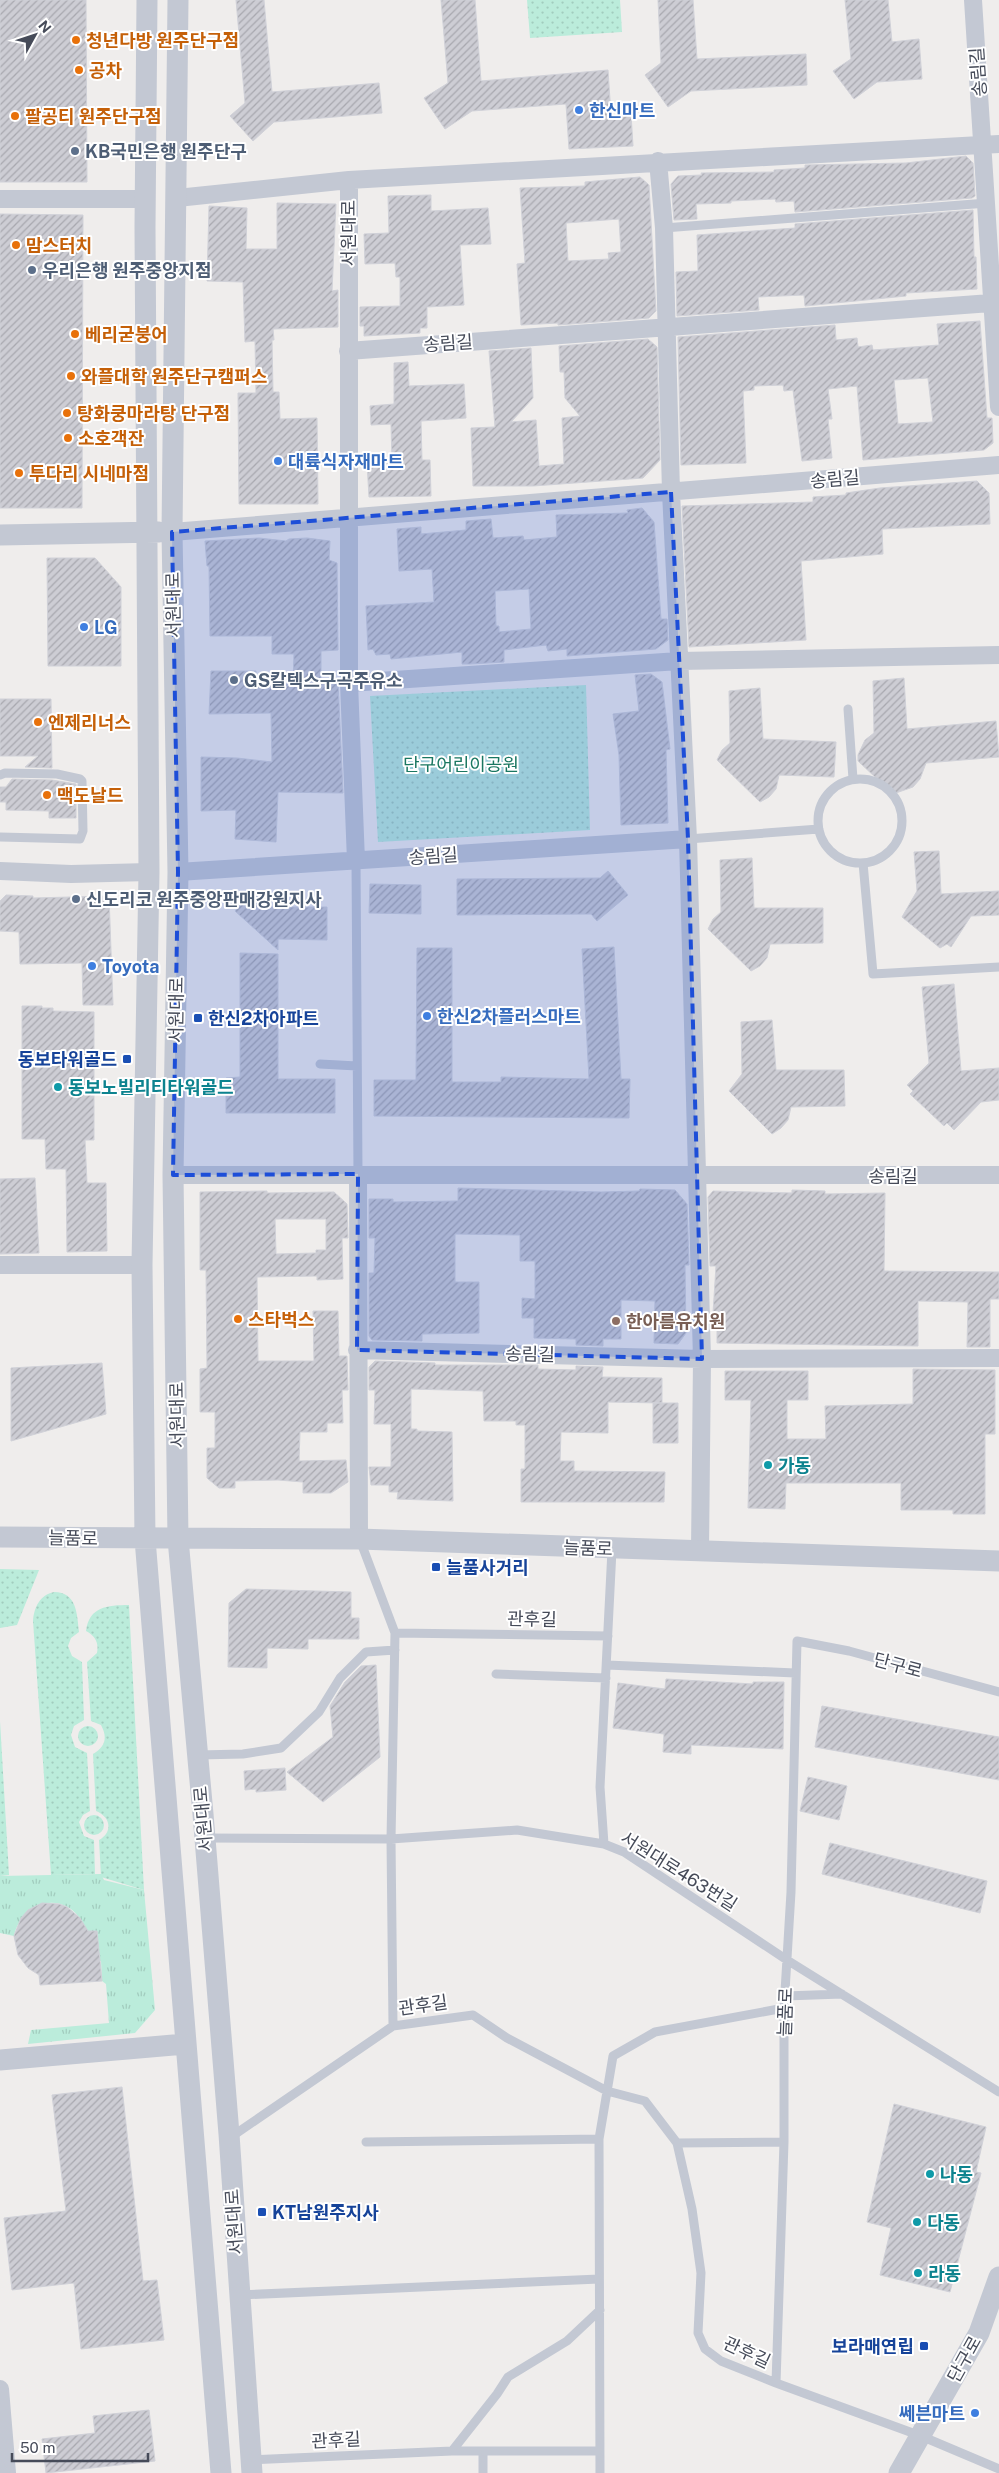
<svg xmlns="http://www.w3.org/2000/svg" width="999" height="2473" viewBox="0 0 999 2473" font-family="'Public Sans','Noto Sans KR',sans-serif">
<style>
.grass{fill:url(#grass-tufts)}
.park{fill:url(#park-dots)}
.building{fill:url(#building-hatch);stroke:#d0d1d8;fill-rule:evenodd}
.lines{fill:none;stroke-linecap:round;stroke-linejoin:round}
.service{stroke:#c3c8d3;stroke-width:9}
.minor{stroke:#c3c8d3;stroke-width:18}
.tertiary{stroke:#c3c8d3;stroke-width:21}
.marked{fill:#1d4ed8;fill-opacity:0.2;stroke:#1d4ed8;stroke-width:4;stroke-dasharray:10 6;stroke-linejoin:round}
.food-dot{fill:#e8710a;stroke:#fff;stroke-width:2}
.shop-dot{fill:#3f7fe0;stroke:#fff;stroke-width:2}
.service-dot{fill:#5c6f8a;stroke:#fff;stroke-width:2}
.transit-dot{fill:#1a4fb4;stroke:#fff;stroke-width:2}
.culture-dot{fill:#0f9aa8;stroke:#fff;stroke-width:2}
.education-dot{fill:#8d6e63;stroke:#fff;stroke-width:2}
.labels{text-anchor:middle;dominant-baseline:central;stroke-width:4;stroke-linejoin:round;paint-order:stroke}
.food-label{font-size:18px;font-weight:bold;fill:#c56008;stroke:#fff;text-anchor:start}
.street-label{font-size:18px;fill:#464b59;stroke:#fff}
.shop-label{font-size:18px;font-weight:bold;fill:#366cbe;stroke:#fff;text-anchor:start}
.service-label{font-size:18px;font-weight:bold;fill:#4e5e75;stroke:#fff;text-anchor:start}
.park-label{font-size:18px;fill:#1a7761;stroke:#fff}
.transit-label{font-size:18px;font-weight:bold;fill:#164399;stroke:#fff;text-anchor:start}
.culture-label{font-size:18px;font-weight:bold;fill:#0d838f;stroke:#fff;text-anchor:start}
.education-label{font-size:18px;font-weight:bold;fill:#785e54;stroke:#fff;text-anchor:start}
</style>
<defs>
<pattern id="grass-tufts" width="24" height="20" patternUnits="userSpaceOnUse" patternTransform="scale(1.25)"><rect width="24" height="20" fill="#bbecdb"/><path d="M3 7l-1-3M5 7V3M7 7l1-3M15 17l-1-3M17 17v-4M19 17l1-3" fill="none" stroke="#a2ccbe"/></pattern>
<pattern id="park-dots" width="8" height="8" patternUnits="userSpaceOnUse" patternTransform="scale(1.25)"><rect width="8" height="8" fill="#bbecdb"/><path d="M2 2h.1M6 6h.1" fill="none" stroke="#a2ccbe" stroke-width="1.8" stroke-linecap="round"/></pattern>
<pattern id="building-hatch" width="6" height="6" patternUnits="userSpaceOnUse" patternTransform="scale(1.25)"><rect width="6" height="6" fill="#cdcdd4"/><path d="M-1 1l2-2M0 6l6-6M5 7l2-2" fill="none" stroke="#a8a8af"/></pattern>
</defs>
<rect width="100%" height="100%" fill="#efedec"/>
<path class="grass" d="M101 1874 104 1880 144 1890 155 2010 135 2033 28 2044 31 2030 109 2023 106 1984 102 1981 101 1961 94 1962C90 1947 88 1929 79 1917 57 1889 20 1906 14 1936L0 1933V1876Z"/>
<path class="park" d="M527 0H620L622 32 530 38Z
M586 685 590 830 378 842 370 696Z
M0 1569 39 1570 17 1625 0 1628Z
M54 1592C77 1592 77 1614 79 1632L71 1638 68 1646 72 1656 82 1662 84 1720 74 1726 71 1735 75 1747 87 1753 90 1811 83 1815 79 1822 84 1836 94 1840 95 1874 51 1875 33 1621C34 1607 40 1595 54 1592Z
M129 1605 144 1890 101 1877 99 1840C113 1832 111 1817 96 1811L93 1754C105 1747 108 1738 101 1725L91 1721 87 1662 97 1653C99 1642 95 1636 86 1631 89 1607 107 1605 129 1605Z
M0 1721 9 1875 0 1876Z
M78 1736a10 10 0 1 1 20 0a10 10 0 1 1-20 0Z
M84 1825a10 10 0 1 1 20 0a10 10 0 1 1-20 0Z"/>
<path class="building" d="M0 0H86L87 182H0Z
M236 0H264L272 92 379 83 382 113 274 122 253 141 230 116 245 103Z
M441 0H475L481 81 608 70 611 115 631 114 633 146 569 149 566 104 472 111 445 129 424 98 448 83Z
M658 0H693L697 59 806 54 807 85 691 91 668 107 645 75 661 63Z
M845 0H888L892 42 919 39 922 79 877 82 854 99 833 71 851 59Z
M966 156 973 163 975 196 972 198 795 212 794 201 776 202 775 199 731 201V203L696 204 697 219 674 220 671 184 678 176 702 175 701 173 774 172V170L805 168V165L906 163Z
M640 177 649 185 656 311 649 318 558 325V323L521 325 517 264 525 263 520 188 585 186V182ZM619 219 621 252 608 253 609 259 568 261 566 223Z
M431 195V211L488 208 491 244 460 245 464 305 427 307V328H420V333L364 336V326H360V307L400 306V277H396L395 263 365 264 364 234 389 233 388 196Z
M277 203 336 204 332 291 338 290V327L273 329 274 340H272L273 392H279L280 419 317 418 318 504H239L238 393H256L255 341 245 342 243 282 207 281 209 206 247 208 246 249H277Z
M973 210 974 257H976L977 289 906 293V296L805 306 804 295 758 297 759 310 677 316 676 272 698 271 697 235 795 228V224Z
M0 214 83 215 82 508H0Z
M980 321 987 418H992L993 443 984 450 863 460 857 386 828 389 832 419H828L832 458 802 461 793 390 784 391 783 385 754 386V390L743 391 746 463 681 465 678 337 835 325 836 340 857 338 858 347 872 345 873 350 939 345 937 324ZM928 378 933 422 898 424 894 380Z
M648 339 657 347 660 460 643 478 533 486H473L471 428 495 427 489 351 531 348 533 398 511 422 536 420 539 466 564 464 562 418 580 416 565 398 564 372H560L559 346Z
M408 362 409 386 464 384 466 418 421 421 422 460H430L431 496 369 497 367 463 392 462 391 424 371 425 370 406 394 404V363Z
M977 481 989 493 990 524 882 529 883 554 801 561 806 640 689 647 682 506 813 502V497L846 495V493L880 488Z
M642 508 654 522 661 619H667L668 640 656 649 567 656V649L548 651 546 645 504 650V662L470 664H462V652L391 659 390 654 376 655 373 649 368 650 366 606 434 602 432 569 399 571 397 529 421 527V534L466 530V521L491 519 493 538 523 536 524 540 557 537 556 515 628 513 627 510ZM529 589 531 629 499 632V626H496L495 591Z
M259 538 286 541 289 539 307 538 330 541 329 560 337 563 338 650 321 651V682L338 681 343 793 278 792 276 842 235 839 236 810 201 811V757L237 758 272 762 271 713 209 714 211 671H256V683L293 684 294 654H272V636H210L209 566H207L205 541Z
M47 558H95L121 587V666H48Z
M651 674 662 682 670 749 666 750 668 823 621 825 619 755 613 714 639 711 635 675Z
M904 678 907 729 996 721 999 757 926 763 920 779 913 787 893 794 858 761V755L865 740 874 733 873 681Z
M760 688 763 739 836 742 834 777 779 775 776 789 769 797 760 802 717 760 722 750 730 743 729 691Z
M0 699H51L52 768 25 767 38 756H0Z
M12 779 52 780 76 784V818H49V811L6 810V802H0V787H6Z
M939 851 941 894 999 891V915L971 916 951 947 947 944 940 948 902 917 917 891 914 852Z
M752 858 754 908H823V943L770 944 767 958 760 966 751 971 708 929 713 919 721 912 720 860Z
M608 871 628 895 597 921 591 914 457 915V879L600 878Z
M370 884 421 885V914L369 913Z
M253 891 270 907H327V940L278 939V950L235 911Z
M6 895 33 896V898L109 896 113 1005H83L82 963 20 964 19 932 0 931V901Z
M614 947 621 1079H630L629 1118 374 1116V1080H416L417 948H452V1082H501V1077L589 1079 582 949Z
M240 953 278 954V1079H335V1113H226V1078L240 1077Z
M954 984 961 1071 999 1068V1100L981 1102 954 1130 947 1123 944 1126 910 1094 913 1091 907 1085 929 1063 922 987Z
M22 1006H42V1008H53V1011L94 1012V1140H85L87 1183H106L107 1251 67 1252 66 1169H46L45 1139H22Z
M772 1020 776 1070H844L845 1106 791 1107 788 1120 781 1128 772 1134 729 1091 742 1074 741 1022Z
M35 1178 39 1253 0 1254V1179Z
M458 1188 601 1192 639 1191 640 1189 675 1190 687 1204 689 1265H685L686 1333 678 1344 654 1343 655 1301 621 1300V1339H603V1346L576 1345V1339L534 1338V1318H522V1298L535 1299V1261H520V1235L455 1234V1282H479V1333L422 1334V1341L372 1340 369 1336V1273H374L375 1238H369V1199H393V1202L458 1201Z
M792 1190 825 1191V1194L885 1193 884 1271 999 1272V1299H990V1347H967L968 1302 920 1301H918V1346L717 1343V1313H713L716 1266H710L708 1197 713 1191 792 1193Z
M267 1191V1193L334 1192 347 1204 348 1238H342L343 1279 317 1280V1276L257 1277 258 1361H314L313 1311H338L339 1356H347L348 1390H342L343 1423H327V1432H300L299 1461 346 1460 348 1482 331 1493H303V1482L278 1480 235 1481V1488H219L207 1478V1448H215V1412H200V1369L207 1368 206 1270H200V1192ZM275 1219H326V1250H316V1253L276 1254Z
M375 1361 435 1363V1365H538V1369L576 1370V1366L603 1367 602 1377 662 1378V1403L608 1402V1433L561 1432 560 1461H574V1471L665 1472 664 1502H521V1469H525V1425H516V1421H484L483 1391 411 1389V1429H417V1431L452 1432 453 1501 397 1499 398 1492H389V1485H371L369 1467H391V1424H374L375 1390H369V1367Z
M102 1363 106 1414 11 1441V1368Z
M913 1369 995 1370V1434H985V1514H953V1510H901V1483H786L785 1509 748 1508 751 1400H725V1371H808V1400H787V1439H826L825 1406 913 1404Z
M653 1403H678V1443H653Z
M246 1589 351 1592V1618H359V1639H308V1649L267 1648V1668L228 1667 229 1603Z
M376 1665 380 1757 323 1802 287 1772 333 1737 330 1706 345 1682 361 1666Z
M666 1679 753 1684V1682H784L783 1749 691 1745V1754L663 1752 664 1734 613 1728 618 1683 665 1689Z
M822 1706 999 1737V1780L815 1747Z
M285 1768 286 1790 256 1792V1789L245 1790 244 1771Z
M808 1777 847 1786 839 1820 800 1811Z
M830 1843 987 1881 980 1913 822 1874Z
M42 1903 59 1904 67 1907 80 1918 88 1931H97L102 1981 40 1985 39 1975 28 1968 18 1955 14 1936 21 1918 28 1910Z
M122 2087 143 2281 157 2280 164 2340 81 2349 74 2283 12 2290 4 2218 66 2211 52 2095Z
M894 2104 986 2127 976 2172 981 2173 950 2292 880 2275 891 2228 867 2222Z
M149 2410 155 2461 46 2473 42 2439 95 2433 93 2416Z"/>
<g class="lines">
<path class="service" d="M664 228 987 203
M848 709 853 779
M0 775 5 773 57 774 80 779 82 781 83 831 80 839 0 837
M818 821a42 42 0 1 1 84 0a42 42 0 1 1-84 0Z
M688 839 819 829
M356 861 358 1174
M863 863 873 974 999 967
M320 1064 357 1066
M360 1540 395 1633 391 1839 393 2026
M395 1633 608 1636
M607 1665 795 1673
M496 1674 606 1678
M198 1755 243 1754 281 1748 319 1712 340 1678 366 1652 395 1650
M205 1838 391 1839 517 1830 604 1844 624 1852 787 1960 999 2092
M604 1844 600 1787 612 1550
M785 1996 842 1994
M231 2137 393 2026 473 2015 507 2038 607 2091 645 2101 677 2143 692 2209 701 2273 698 2333 705 2349 721 2361 776 2383 921 2436 999 2469
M366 2142 599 2139
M677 2143 784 2142
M240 2295 599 2279
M776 2383 784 2142V2008L791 1892 797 1641 849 1651 999 1692
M452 2451 497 2394 508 2377 567 2341 600 2310
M483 2451V2473
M251 2460 452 2451H600
M600 2473 599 2139 613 2056 655 2032 784 2008"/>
<path class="minor" d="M973 0 999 407
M658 161 664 228 671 492 688 839 702 1359 700 1550
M349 180V683L356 861
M177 198 349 180 999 144
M0 199H146
M348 351 991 303
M172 532 999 465
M349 683 679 661 999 655
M0 871 71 874 149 872
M178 872 688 839
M358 1174 359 1539
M173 1175H999
M0 1265H142
M357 1350 702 1359 999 1358
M0 2389 7 2473"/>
<path class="tertiary" d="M147 0 145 227 149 872 142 1265 145 1539 221 2473
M178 0 172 532 178 872 173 1175 178 1539 203 1814 229 2134 252 2473
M0 535 159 532
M0 1537 359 1539 999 1561
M0 2060 185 2044
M899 2473 979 2333 999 2277"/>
</g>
<path class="marked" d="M671 492 688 839 702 1359 357 1350 358 1174 173 1175 178 872 172 532Z"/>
<g class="food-dot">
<circle cx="76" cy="40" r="5"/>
<circle cx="79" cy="70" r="5"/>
<circle cx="15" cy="116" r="5"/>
<circle cx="16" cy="245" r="5"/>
<circle cx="75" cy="334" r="5"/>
<circle cx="71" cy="376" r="5"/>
<circle cx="67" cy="413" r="5"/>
<circle cx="68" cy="438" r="5"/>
<circle cx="19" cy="473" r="5"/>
<circle cx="38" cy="722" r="5"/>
<circle cx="47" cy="795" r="5"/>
<circle cx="238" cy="1319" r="5"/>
</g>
<g class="shop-dot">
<circle cx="579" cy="110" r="5"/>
<circle cx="278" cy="461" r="5"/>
<circle cx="84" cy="627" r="5"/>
<circle cx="92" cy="966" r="5"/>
<circle cx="427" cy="1016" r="5"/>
<circle cx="975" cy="2413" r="5"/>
</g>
<g class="service-dot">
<circle cx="75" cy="151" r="5"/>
<circle cx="32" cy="270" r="5"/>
<circle cx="234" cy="680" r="5"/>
<circle cx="76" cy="899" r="5"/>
</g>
<g class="transit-dot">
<rect x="193" y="1013" width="10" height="10" rx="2.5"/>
<rect x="122" y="1054" width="10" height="10" rx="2.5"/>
<rect x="431" y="1562" width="10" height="10" rx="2.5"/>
<rect x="257" y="2207" width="10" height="10" rx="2.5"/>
<rect x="919" y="2341" width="10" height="10" rx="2.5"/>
</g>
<g class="culture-dot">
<circle cx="58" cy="1087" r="5"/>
<circle cx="768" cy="1465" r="5"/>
<circle cx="930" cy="2174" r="5"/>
<circle cx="917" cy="2222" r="5"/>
<circle cx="918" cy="2273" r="5"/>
</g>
<circle class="education-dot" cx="616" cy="1321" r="5"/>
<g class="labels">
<g class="food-label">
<text x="86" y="40">청년다방 원주단구점</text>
<text x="89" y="70">공차</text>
<text x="25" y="116">팔공티 원주단구점</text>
<text x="26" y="245">맘스터치</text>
<text x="85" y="334">베리굳붕어</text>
<text x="81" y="376">와플대학 원주단구캠퍼스</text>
<text x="77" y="413">탕화쿵마라탕 단구점</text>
<text x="78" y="438">소호객잔</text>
<text x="29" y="473">투다리 시네마점</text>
<text x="48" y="722">엔제리너스</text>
<text x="57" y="795">맥도날드</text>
<text x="248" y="1319">스타벅스</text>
</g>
<g class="street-label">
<text transform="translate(978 72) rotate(-94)">송림길</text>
<text transform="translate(348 233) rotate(-90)">서원대로</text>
<text transform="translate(448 343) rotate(-4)">송림길</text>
<text transform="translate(835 479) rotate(-5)">송림길</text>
<text transform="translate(173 605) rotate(-91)">서원대로</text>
<text transform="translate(433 856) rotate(-4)">송림길</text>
<text transform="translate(176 1010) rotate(-89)">서원대로</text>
<text x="893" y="1176">송림길</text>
<text transform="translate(530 1354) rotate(1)">송림길</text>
<text transform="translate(177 1415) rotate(-91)">서원대로</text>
<text transform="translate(73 1538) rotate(1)">늘품로</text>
<text transform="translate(588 1548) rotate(2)">늘품로</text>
<text transform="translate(532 1619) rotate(1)">관후길</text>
<text transform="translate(898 1665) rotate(15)">단구로</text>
<text transform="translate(203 1819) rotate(-95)">서원대로</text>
<text transform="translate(679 1871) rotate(32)">서원대로463번길</text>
<text transform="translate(423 2005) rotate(-8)">관후길</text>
<text transform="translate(785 2012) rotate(-88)">늘품로</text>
<text transform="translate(234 2222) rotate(-94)">서원대로</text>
<text transform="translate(747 2352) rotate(25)">관후길</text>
<text transform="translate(964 2359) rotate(-61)">단구로</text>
<text transform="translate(336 2440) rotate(-3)">관후길</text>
</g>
<g class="shop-label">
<text x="589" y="110">한신마트</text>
<text x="288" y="461">대륙식자재마트</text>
<text x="94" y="627">LG</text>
<text x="102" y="966">Toyota</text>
<text x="437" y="1016">한신2차플러스마트</text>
<text x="965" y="2413" text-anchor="end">쎄븐마트</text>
</g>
<g class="service-label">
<text x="85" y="151">KB국민은행 원주단구</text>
<text x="42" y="270">우리은행 원주중앙지점</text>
<text x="244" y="680">GS칼텍스구곡주유소</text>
<text x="86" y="899">신도리코 원주중앙판매강원지사</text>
</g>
<g class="park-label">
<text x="461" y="764">단구어린이공원</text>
</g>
<g class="transit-label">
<text x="208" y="1018">한신2차아파트</text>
<text x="117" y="1059" text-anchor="end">동보타워골드</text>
<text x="446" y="1567">늘품사거리</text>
<text x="272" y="2212">KT남원주지사</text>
<text x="914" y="2346" text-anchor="end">보라매연립</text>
</g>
<g class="culture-label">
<text x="68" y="1087">동보노빌리티타워골드</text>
<text x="778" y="1465">가동</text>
<text x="940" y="2174">나동</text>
<text x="927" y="2222">다동</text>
<text x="928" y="2273">라동</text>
</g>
<g class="education-label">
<text x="626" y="1321">한아름유치원</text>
</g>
</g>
<g transform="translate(35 35) rotate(50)" stroke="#ffffff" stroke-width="4" paint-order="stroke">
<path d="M0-4L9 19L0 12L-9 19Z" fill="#464b59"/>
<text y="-8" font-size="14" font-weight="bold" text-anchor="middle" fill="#464b59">N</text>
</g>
<path d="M12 2453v8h136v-8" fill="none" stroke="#464b59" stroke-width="2.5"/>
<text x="20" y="2453" font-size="15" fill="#464b59" stroke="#ffffff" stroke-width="4" paint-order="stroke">50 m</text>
</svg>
